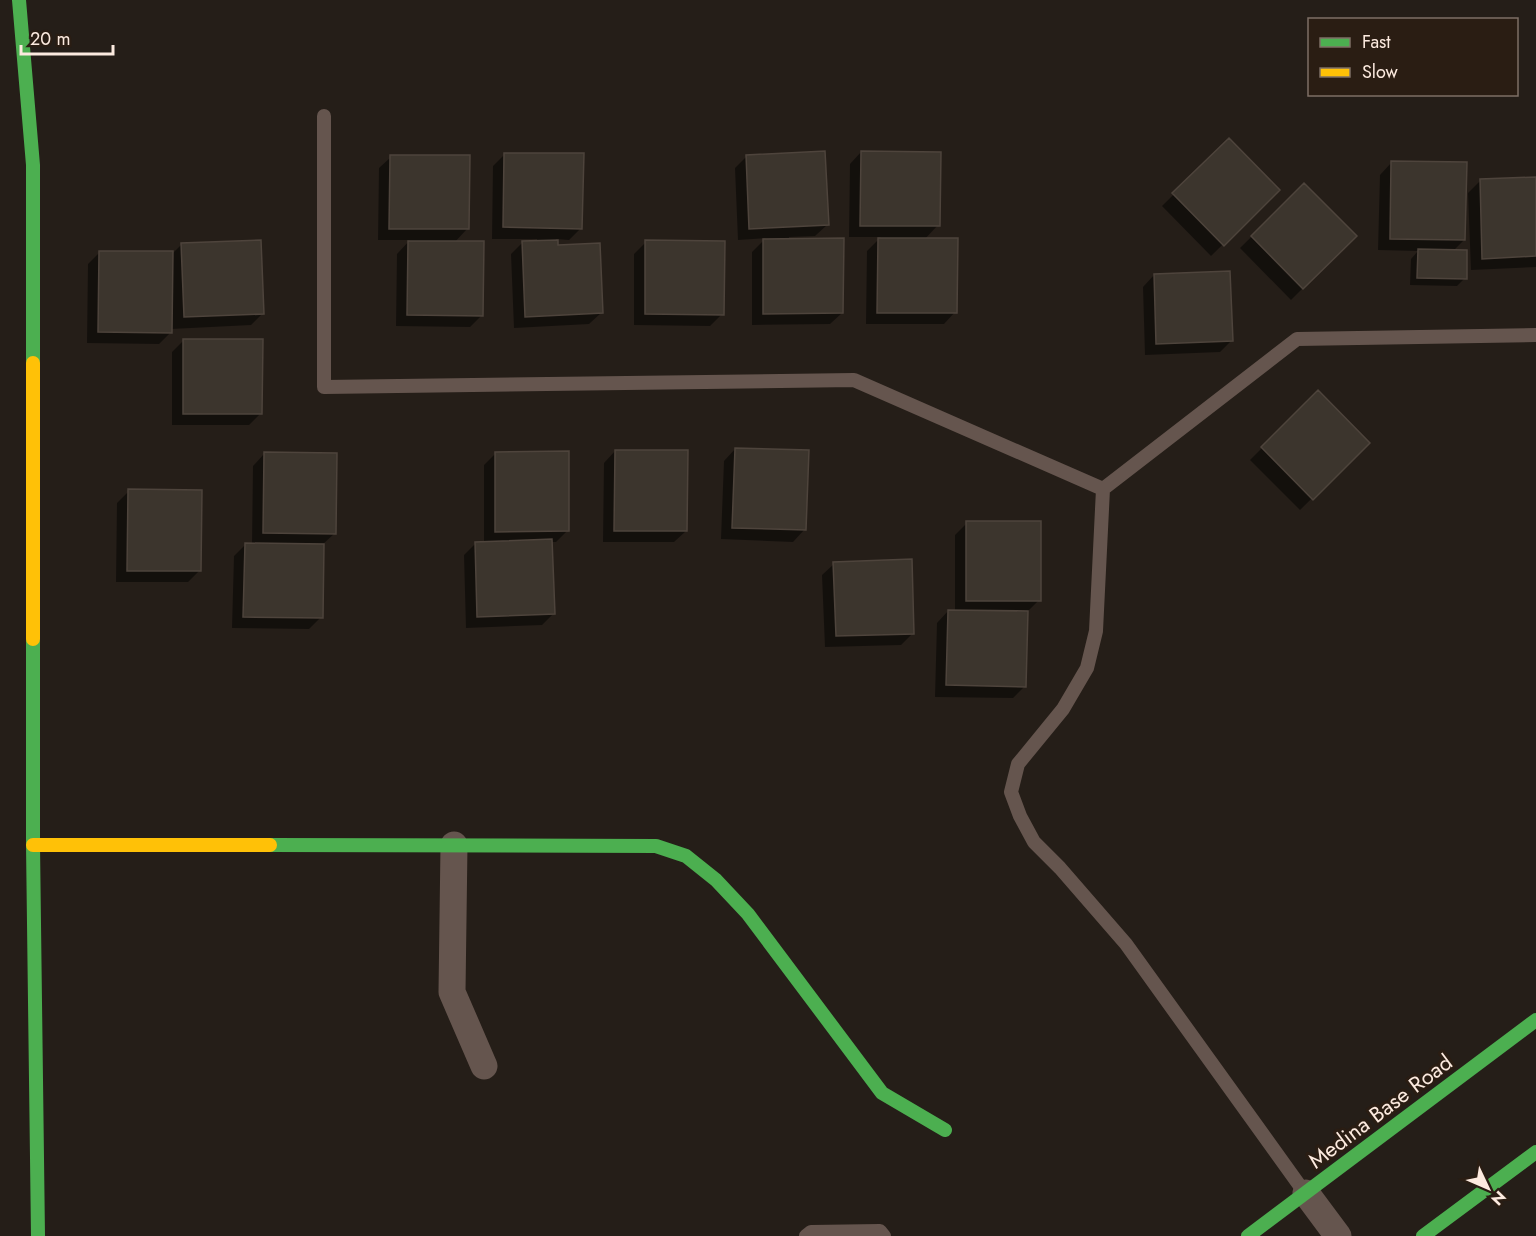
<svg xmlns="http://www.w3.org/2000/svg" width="1536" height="1236" viewBox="0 0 1536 1236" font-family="Jost,sans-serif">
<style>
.shadow{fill:#0007}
.building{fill:#3c352d;stroke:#4e443c;stroke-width:1.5}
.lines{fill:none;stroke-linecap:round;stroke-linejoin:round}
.lane{stroke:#65554e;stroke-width:14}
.street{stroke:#65554e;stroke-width:27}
.fast{stroke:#4caf50;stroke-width:14}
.slow{stroke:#ffc107;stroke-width:14}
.labels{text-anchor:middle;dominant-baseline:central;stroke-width:6;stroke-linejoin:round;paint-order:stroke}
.street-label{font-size:22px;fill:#fceadf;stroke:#2a1d13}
</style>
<rect width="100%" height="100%" fill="#251e18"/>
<path class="shadow" d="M1229 140 1278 190 1211 256 1162 206Z
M861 152 938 225 924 240 955 312 944 324H866L867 251 881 237H849L850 164Z
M505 154 581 228 569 240 556 239V246L601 313 589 324 514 328 511 254 523 242H537V239H492L493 166Z
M747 156 827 225 815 236 789 237V240L842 313 830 324 752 325V252L766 238 738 240 735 168Z
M391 157 467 229 454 243 481 316 470 327 396 326 397 254 410 240H378L379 168Z
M1391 163 1464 240 1452 252 1465 278 1457 286 1410 285 1411 259 1418 251 1378 250 1380 175Z
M1536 179V267L1471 270 1468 193 1480 181Z
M1304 185 1355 236 1291 300 1240 248Z
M646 242 722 314 710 326 634 325V254Z
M181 245 263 313 251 325 171 329V332L159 344 87 343 88 264 100 252 173 253Z
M1154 275 1231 341 1220 352 1145 355 1143 287Z
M184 340 261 413 249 425H172V352Z
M1318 392 1368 443 1300 510 1250 460Z
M735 449 804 530 793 542 721 539 724 461Z
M615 451 686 531 674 542H603L604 463Z
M496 453 567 531 556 542H551L553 614 542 625 466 628 464 555 476 543H484V465Z
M264 454 335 533 322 545 321 617 309 629 232 628 234 556 245 545H252L253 466Z
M129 491 200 570 188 582H116L117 503Z
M967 523 1039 600 1027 612 1024 687 1013 698 935 697 937 623 948 611 955 612V535Z
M834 564 913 633 901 645 825 647 822 575Z"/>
<path class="building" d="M1229 138 1280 190 1224 246 1172 193Z
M825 151 829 225 749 229 746 155Z
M861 151 941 152 940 226H860Z
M504 153H584L582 229 503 227Z
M390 155H470L469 229H389Z
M1391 161 1467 162 1465 240 1390 239Z
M1536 177V256L1482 259 1480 179Z
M1304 183 1357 236 1303 289 1251 236Z
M844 238 843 313 763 314V239Z
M878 238H958L957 313H877Z
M261 240 264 314 184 317 181 243Z
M558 240V245L600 243 603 313 525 317 522 241Z
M645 240 725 241 724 315 645 314Z
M408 241H484L483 316 407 315Z
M1418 249 1467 250V279L1417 278Z
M99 251H173L172 333 98 332Z
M1230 271 1233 341 1156 344 1154 274Z
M183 339H263L262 414H183Z
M1318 390 1370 443 1313 500 1261 447Z
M735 448 809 450 806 530 732 528Z
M615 450H688L687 531H614Z
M569 451V531L495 532V452Z
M264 452 337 453 336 534 263 533Z
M128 489 202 490 201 571H127Z
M966 521H1041V601H966Z
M552 539 555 614 477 617 475 542Z
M245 543 324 544 323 618 243 617Z
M912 559 914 634 836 636 833 562Z
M948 610 1028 611 1026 687 946 685Z"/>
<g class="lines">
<path class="lane" d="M324 116V387L854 380 1103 489 1096 631 1087 668 1063 709 1018 764 1011 792 1020 816 1034 842 1060 868 1126 944 1305 1193
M1103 489 1297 339 1536 335
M806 1236 811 1232 880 1231 884 1236"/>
<path class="street" d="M454 845 452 992 484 1066
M1306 1193 1338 1236"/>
<path class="fast" d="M19 0 33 165V363
M33 639V845L38 1236
M270 845 656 846 686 856 716 880 748 914 882 1093 945 1130
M1248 1236 1536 1020
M1423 1236 1536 1152"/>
<path class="slow" d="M33 363V639
M33 845H270"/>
</g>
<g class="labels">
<g class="street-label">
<text transform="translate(1380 1111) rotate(-37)">Medina Base Road</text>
</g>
</g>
<rect x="1308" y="18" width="210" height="78" fill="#2a1d13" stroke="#7e6f65" stroke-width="1.5"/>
<rect x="1320" y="38" width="30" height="9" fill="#4caf50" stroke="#7e6f65" stroke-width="1.5"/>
<text x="1362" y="48" font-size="18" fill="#fceadf">Fast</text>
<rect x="1320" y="68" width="30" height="9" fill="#ffc107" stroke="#7e6f65" stroke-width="1.5"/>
<text x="1362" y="78" font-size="18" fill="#fceadf">Slow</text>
<g transform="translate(1488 1188) rotate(134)" stroke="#2a1d13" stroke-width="4.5" paint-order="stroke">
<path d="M0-4.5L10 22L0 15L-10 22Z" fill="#fceadf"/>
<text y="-9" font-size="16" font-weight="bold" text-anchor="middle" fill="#fceadf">N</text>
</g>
<path d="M21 45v9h92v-9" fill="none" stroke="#fceadf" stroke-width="3"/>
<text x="30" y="45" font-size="18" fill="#fceadf" stroke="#2a1d13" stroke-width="4.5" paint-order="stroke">20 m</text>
</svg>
